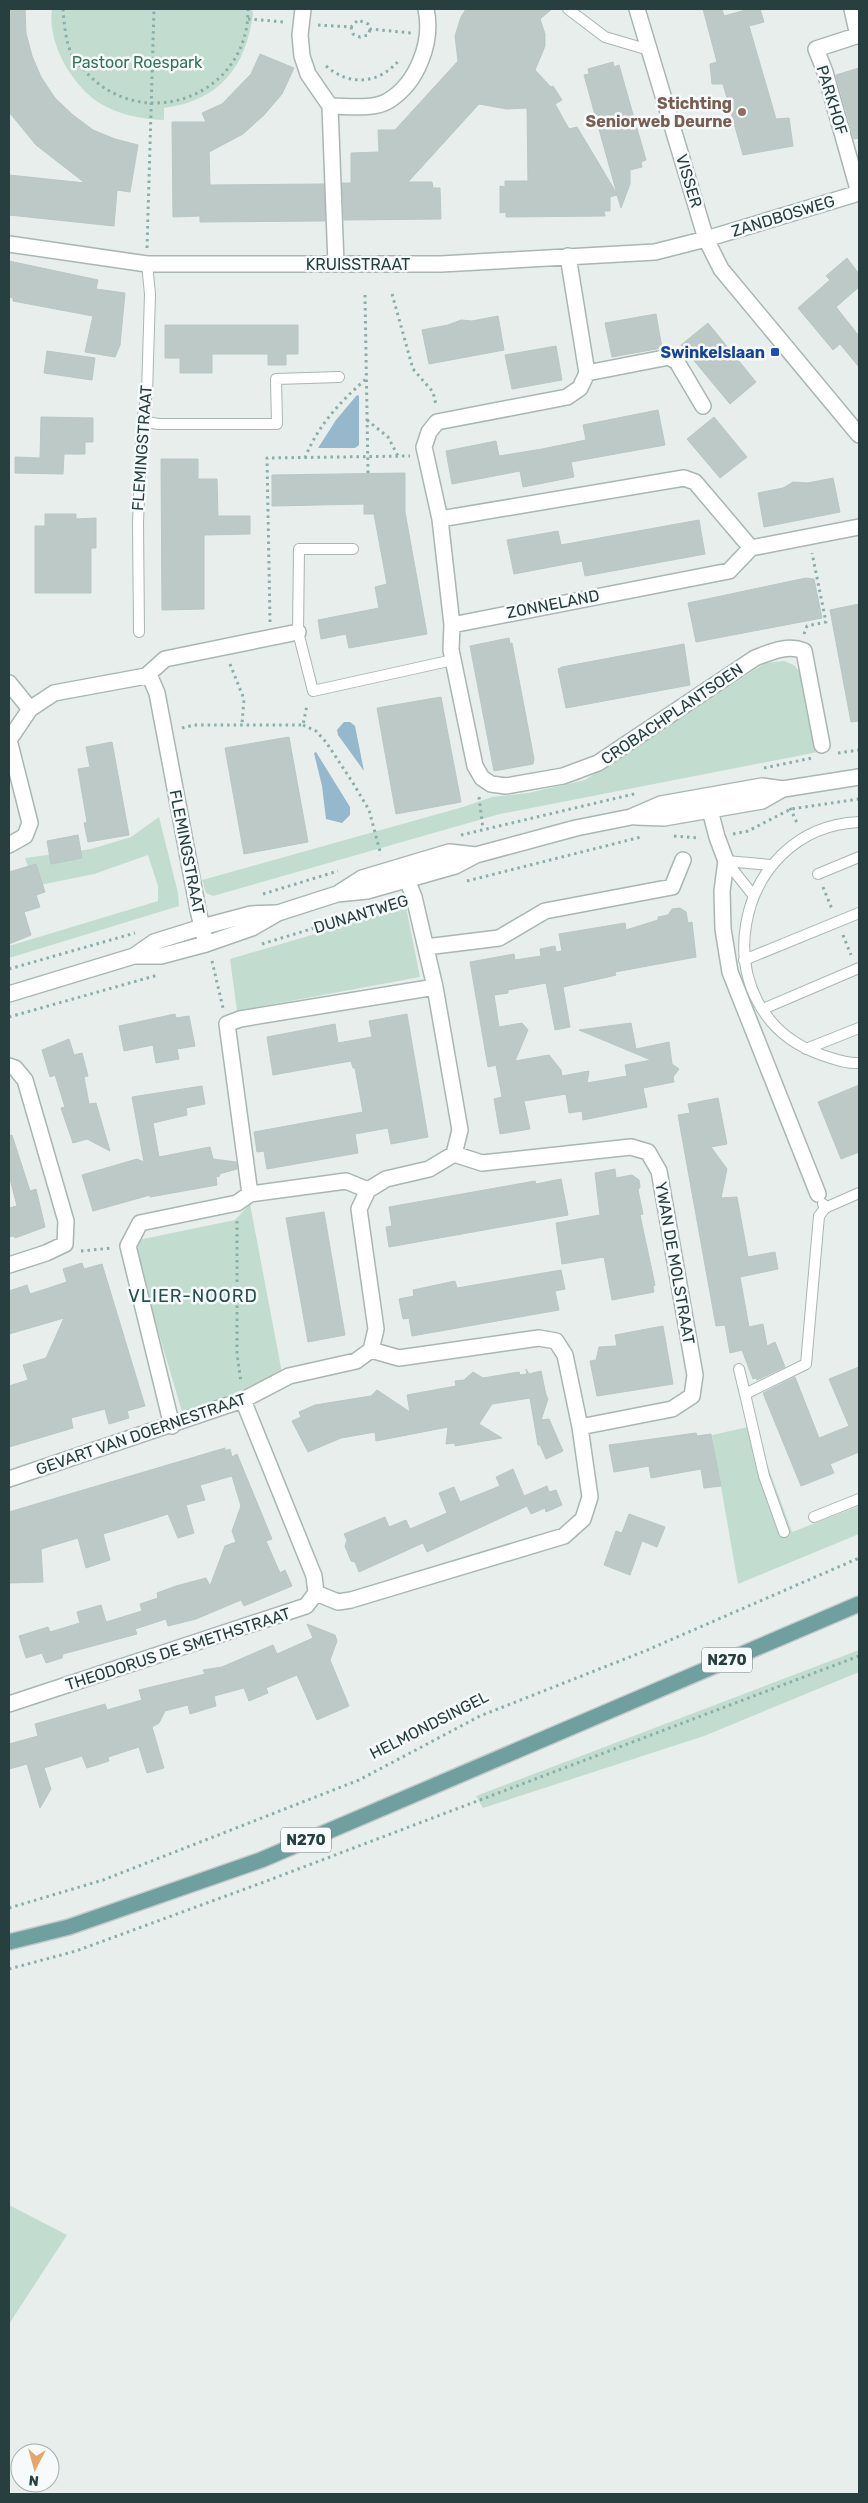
<svg xmlns="http://www.w3.org/2000/svg" width="868" height="2503" viewBox="0 0 868 2503" font-family="Rubik,sans-serif">
<style>
.green{fill:#c2ddcf}
.water{fill:#95b8cd}
.building{fill:#bcc9c6;stroke:#b9c7c5}
.lines{fill:none;stroke-linecap:round;stroke-linejoin:round}
.service-casing{stroke:#aab6b4;stroke-width:12}
.minor-casing{stroke:#aab6b4;stroke-width:18}
.tertiary-casing{stroke:#aab6b4;stroke-width:18}
.primary-casing{stroke:#c3c9c9;stroke-width:18}
.path{stroke:#8aaeab;stroke-width:3;stroke-dasharray:2.5 4;stroke-linecap:butt}
.service{stroke:#fff;stroke-width:10}
.minor{stroke:#fff;stroke-width:15}
.tertiary{stroke:#fff;stroke-width:15}
.primary{stroke:#6f9f9e;stroke-width:15}
.education-dot{fill:#8d6e63;stroke:#f7fafa;stroke-width:2}
.transit-dot{fill:#1a4fb4;stroke:#f7fafa;stroke-width:2}
.labels{text-anchor:middle;dominant-baseline:central;stroke-width:5;stroke-linejoin:round;paint-order:stroke}
.shield{fill:#f7fafa;stroke:#657776;stroke-width:1}
.shield-label{font-size:15px;font-weight:bold;fill:#273f3e}
.park-label{font-size:16px;fill:#34725a;stroke:#f7fafa}
.street-label{font-size:16px;fill:#273f3e;stroke:#f7fafa}
.education-label{font-size:16px;font-weight:bold;fill:#785e54;stroke:#f7fafa;text-anchor:end}
.transit-label{font-size:16px;font-weight:bold;fill:#164399;stroke:#f7fafa;text-anchor:end}
.neighbourhood-label{font-size:18px;letter-spacing:1px;fill:#244f4f;stroke:#f7fafa}
</style>
<rect width="100%" height="100%" fill="#e7eeec"/>
<path class="green" d="M52 9H252L253 14C246 67 219 101 164 108V120C142 119 120 115 101 104 72 86 47 43 52 9Z
M784 661 794 665 802 675 818 752 500 814 213 896 206 893 202 880 463 807 492 797 528 793 585 780 765 663Z
M159 817 178 893 179 906 9 958V946L158 901V886L148 855 94 874 35 886 25 858 91 849 131 837Z
M406 907 420 977 237 1011 230 959Z
M250 1204 282 1373 183 1415 134 1250 138 1240 235 1220Z
M753 1426 792 1532 859 1506V1534L738 1584 712 1435Z
M859 1650V1672L704 1736 483 1808 476 1796Z
M9 2205 67 2235 9 2324Z"/>
<path class="water" d="M357 395 359 396V445L355 448H318L336 420Z
M344 722H350L355 726 364 771 338 735 337 730Z
M316 752 350 807V815L342 823 326 819 322 786 314 753Z"/>
<path class="building" d="M9 9H25L26 33 32 56 41 77 55 98 73 115 93 130 115 139 138 145 130 192 117 190 114 226 9 215V175L85 183 36 145 9 112Z
M466 9H552L540 19 545 34V46L535 70 551 87 553 86 562 100 555 104 569 129 577 127 617 194 584 75 589 74 588 69 613 62 614 67 619 65 646 160 641 162 642 167 630 170V184L621 208 617 195 610 197V211H604L605 216 506 217V212L500 213V186L505 187V181H528L527 108 507 109 479 104 408 182H432L433 188H440L441 219 344 220 342 183H351V153L379 152 378 130H395L458 61 455 36 461 17Z
M703 9H722L724 16 749 9H760L764 22 749 26 776 119 789 118 793 146 743 155 723 84H712L710 64 717 62Z
M260 54 294 68 282 94 264 115 243 134 209 152 210 185 324 184 325 221 200 222V216L173 217 172 122H206L202 113 222 104 251 74Z
M859 68V138L854 139 836 75Z
M847 258 859 274V287L836 307 859 336V367L840 344 833 350 798 308 830 280 826 276Z
M9 261 98 280 96 289 125 293 120 345 115 357 85 352 93 316 13 301V298L9 297Z
M656 314 662 348 612 357 605 323Z
M498 316 504 350 429 364 422 330 448 325 461 320 472 321Z
M708 323 756 382 730 404 681 345Z
M165 325H298V354H286V365H268V354H212V373H180V358H165Z
M556 346 562 380 512 389 505 355Z
M47 351 95 358 92 380 44 373Z
M658 410 665 445 571 462 574 477 523 487 520 471 452 484 446 451 496 441 499 456 542 449 586 440 583 425Z
M41 417 93 418V442H85V454H64L63 474 15 473V457L40 458Z
M714 417 747 457 720 478 687 439Z
M161 459H198V479H217L218 516H250V534L204 535V609L162 610Z
M405 473V512L427 634 349 648 346 634 321 639 318 620 379 608 375 587 387 584 374 514H364V504L272 506V475Z
M833 478 840 512 764 527 758 493 783 488 793 482 808 483Z
M45 514H76V519L96 518V548H91V593H35V526H45Z
M699 520 705 554 585 576 582 561 514 574 507 540 558 531 561 545Z
M806 578 814 579 822 618 696 642 688 603Z
M859 604V721L851 722 830 610Z
M509 638 510 644 512 643 534 759 533 764 494 771 470 646Z
M684 644 690 685 566 708 558 669 562 667Z
M441 697 461 802 396 814 377 708Z
M289 737 308 842 244 854 225 748Z
M112 742 129 835 88 842 84 823 87 822 78 769 90 767 86 747Z
M78 835 82 858 51 864 47 841Z
M36 864 45 892 36 895 40 907 24 912 31 935 9 944V872Z
M680 908 686 912 688 923 692 922 696 957 615 972 616 975 608 977 563 987 570 1027 555 1030 546 983 508 990V993L494 995 499 1027 522 1023 528 1030 515 1061 549 1055 561 1070 562 1076 589 1071 587 1083 627 1076 625 1065 651 1060 579 1030 631 1023 636 1049 669 1042 672 1064 679 1069 673 1077 674 1082 643 1088 647 1107 583 1120 582 1111 569 1113 566 1094 524 1101 530 1129 500 1134 494 1099 502 1097 496 1065 488 1067 470 962 514 954 515 960 541 956 540 949 555 946 556 952 562 951 559 934 625 923 626 930 658 920V917L668 915 672 909Z
M175 1014 176 1018 189 1016 195 1046 177 1049 179 1059 156 1063 153 1045 124 1051 119 1026Z
M407 1014 428 1137 391 1144 388 1128 355 1134 358 1153 267 1169 264 1151 257 1152 254 1132 363 1112 355 1068H353L351 1061 273 1075 267 1037 335 1024 338 1043 372 1037 369 1021Z
M69 1039 74 1055 82 1053 88 1076 84 1077 89 1104 96 1103 110 1151 87 1139 73 1143 61 1108 65 1107 55 1075 50 1077 42 1050Z
M859 1085V1152L841 1159 818 1102Z
M202 1086 205 1104 186 1108 187 1115 153 1123 159 1157 210 1147 213 1159 236 1162 237 1169 219 1174 220 1176 216 1177 217 1185 150 1197V1195L93 1211 82 1175 137 1159 144 1162 132 1097Z
M718 1098 727 1144 711 1147 727 1169 721 1198 737 1197 748 1257 775 1252 778 1269 740 1277 749 1327 763 1324 767 1346 775 1342 785 1367 757 1380 756 1378 753 1379 742 1350 730 1353 725 1325 716 1326 678 1115 690 1113 688 1104Z
M12 1135 30 1191 36 1189 45 1227 15 1238 14 1236 9 1237V1208L17 1206 9 1175V1136Z
M615 1169 616 1178 632 1175 639 1180 640 1187 638 1190 643 1214 640 1215 655 1285 653 1286 654 1292 612 1300 604 1257 562 1264 556 1223 600 1215 595 1173Z
M561 1179 568 1215 389 1247 386 1227 392 1226 389 1207 535 1181 536 1184Z
M324 1212 345 1335 308 1342 286 1218Z
M82 1263 84 1269 102 1264 145 1406 127 1411 129 1418 109 1424 105 1409 71 1418 73 1428 9 1447V1386L28 1380 23 1365 46 1358 64 1318 9 1334V1291L27 1285 30 1294 67 1282 63 1269Z
M561 1270 565 1289 555 1291 559 1310 412 1336 409 1318 403 1319 399 1299 414 1296 413 1290 455 1281 457 1288Z
M663 1326 673 1384 597 1396 590 1361 596 1360 599 1347 617 1346 615 1335Z
M859 1367V1452L830 1464 834 1473 801 1486 763 1393 795 1377 819 1438 849 1426 829 1379Z
M526 1369 529 1374 541 1371 546 1395 548 1399 541 1420 549 1419 563 1451 546 1459 540 1445H538L530 1398 492 1404 479 1424 502 1438 455 1446V1443L446 1444 448 1427 376 1441 375 1432 341 1438 308 1452 292 1421 301 1417 299 1412 315 1405 371 1396 377 1390 410 1412 407 1395 456 1386 455 1381 464 1380 473 1372 483 1378 519 1372 520 1375 527 1374Z
M696 1433 697 1436 711 1434 721 1486 704 1488 701 1469 651 1478 649 1466 614 1472 609 1445Z
M225 1448V1451L230 1449 232 1457 237 1454 272 1539 266 1541 280 1573 285 1570 292 1586 244 1606 241 1600 196 1619 168 1626 166 1619 135 1629 137 1634 63 1654 62 1658 46 1663 42 1653 26 1658 19 1636 48 1627 50 1632 80 1623 77 1612 101 1605 106 1622 142 1611 140 1604 158 1598 157 1593 176 1586 206 1578 210 1586 225 1546 236 1542 232 1531 241 1506 232 1476 200 1485 205 1500 186 1505 194 1533 178 1538 168 1514 140 1523 103 1534 110 1560 86 1568 78 1538 41 1549 43 1582 9 1583V1512Z
M513 1469 524 1496 547 1486 549 1492 556 1490 562 1505 546 1512 545 1508 531 1514 527 1506 427 1552 423 1543 359 1572 355 1562 351 1561 345 1546 347 1540 344 1534 385 1517 389 1527 406 1520 410 1529 447 1513 439 1493 454 1487 460 1502 500 1486 496 1477Z
M629 1514 665 1527 657 1547 642 1541 630 1575 604 1565 616 1531 622 1533Z
M307 1624 335 1635 337 1641 330 1660 349 1706 317 1720 297 1675 266 1688 268 1693 249 1701 244 1688 214 1696 216 1706 190 1714 188 1705 165 1711 159 1723 152 1727 164 1768 147 1773 139 1747 108 1757 109 1761 87 1768 82 1756 44 1768 51 1789 40 1808 27 1764 9 1769V1744L38 1736 35 1724 105 1704 107 1710 142 1700 139 1690 205 1674 203 1670 222 1667 273 1645 277 1654 313 1638Z"/>
<g class="lines">
<defs>
<path id="service" d="M568 9 605 37 649 50
M142 421 158 424H277L276 379 339 377
M353 549H299L298 632 313 691 453 660
M139 632 138 523 142 421 147 393 150 294 147 264
M859 822C730 828 699 1013 822 1055 835 1059 846 1064 859 1063
M726 861 771 865
M726 861 753 895
M818 874 859 857
M744 960 859 913
M763 1009 859 968
M806 1049 859 1028
M823 1204 825 1208 859 1193
M739 1369 745 1394
M814 1517 859 1499
M784 1532 764 1476 745 1394 806 1364 819 1216 825 1208"/>
<path id="minor" d="M303 9 300 35 302 56 308 74 330 106 336 264
M637 9 706 239 721 269 859 435
M852 9 858 36
M330 106C348 106 373 110 388 101 418 83 433 41 426 9
M859 193 825 72 816 49 859 35
M9 244 147 264H441L655 252 706 239 859 193
M568 256 587 373 580 388 567 397 437 422 429 432 424 447 440 519 684 478 695 482 751 548
M587 373 669 357 677 362 703 406
M440 519 452 625 729 571 751 548 859 527
M452 625 451 650 475 766 482 778 491 784 506 786 563 776 598 763 755 658C771 652 787 644 804 651L822 745
M146 676 151 679 157 693 198 910 206 944
M9 683 30 709
M707 799 717 837 726 861 722 891 723 929 730 972 818 1194
M9 845 25 836 30 823 9 740 30 709 54 693 146 676 165 659 298 632
M426 947 499 938 545 911 672 887 683 860
M9 1066 15 1068 25 1080 66 1221 65 1244 46 1253 9 1265
M454 1154 482 1163 631 1147 648 1152 659 1171 695 1375 692 1396 672 1409 580 1427
M250 1194 346 1181 368 1190
M172 1426 128 1246 140 1223 237 1203 250 1194 227 1024 240 1019 435 987
M9 1479 243 1400 289 1376 356 1361 371 1350 376 1329 359 1209 368 1190 386 1179 429 1169 454 1154 460 1130 435 987 414 897 402 867
M316 1593 338 1602 351 1600 564 1536 583 1519 590 1497 580 1427 565 1355 556 1341 539 1338 399 1358 371 1350
M9 1704 306 1606 316 1593 314 1576 243 1400"/>
<path id="tertiary" d="M636 817 664 818 762 801 783 789
M340 892 362 878 449 852 476 855
M134 956 154 942 202 927 251 914 276 913
M9 994 134 956H161L206 944 252 928 278 913 337 894 367 891 455 866 476 855 576 828 631 817 661 804 762 786 783 789 859 777"/>
<path id="primary" d="M9 1942 69 1927 261 1860 859 1604"/>
</defs>
<use href="#service" class="service-casing"/>
<use href="#minor" class="minor-casing"/>
<use href="#tertiary" class="tertiary-casing"/>
<use href="#primary" class="primary-casing"/>
<path class="path" d="M63 9C64 24 66 44 73 57 76 62 82 67 86 72 143 135 249 96 248 9
M248 19 284 22
M318 25 351 27 358 20 368 24 370 29 411 33
M351 27 353 34 360 37 368 35 370 30
M326 66C350 87 380 84 400 59
M147 248 154 9
M392 294 413 369 433 392 436 405
M365 295 368 474
M367 420 388 437 398 456
M305 458C318 425 340 402 366 379
M270 622 267 458 410 456
M804 634 807 626 826 622 812 553
M230 664 244 699 242 724
M303 725 316 731 326 742 353 783 369 810 381 855
M182 728 194 725H303L307 705
M838 753 859 750
M764 768 812 758
M479 797 483 829
M790 808 798 825
M733 834 748 831 791 809 859 799
M461 835 638 793
M674 836 700 838
M467 881 641 837
M823 887 832 909
M263 894 338 871
M843 935 851 955
M262 944 373 910
M212 961 223 1008
M9 969 135 933
M9 1017 158 975
M237 1221V1354L241 1382
M81 1251 112 1248
M9 1908 103 1880 359 1780 480 1716 645 1651 859 1558
M9 1969 76 1951 264 1882 859 1656"/>
<use href="#service" class="service"/>
<use href="#minor" class="minor"/>
<use href="#tertiary" class="tertiary"/>
<use href="#primary" class="primary"/>
</g>
<circle class="education-dot" cx="742" cy="112" r="5"/>
<rect class="transit-dot" x="770" y="347" width="10" height="10" rx="2.5"/>
<g class="labels">
<g class="shield">
<rect x="702" y="1647.5" width="50" height="25" rx="4"/>
<rect x="281" y="1827.5" width="50" height="25" rx="4"/>
</g>
<g class="shield-label">
<text x="727" y="1660">N270</text>
<text x="306" y="1840">N270</text>
</g>
<g class="park-label">
<text x="137" y="62">Pastoor Roespark</text>
</g>
<g class="street-label">
<text transform="translate(832 100) rotate(73)">PARKHOF</text>
<text transform="translate(689 181) rotate(73)">VISSER</text>
<text transform="translate(783 216) rotate(-17)">ZANDBOSWEG</text>
<text x="358" y="264">KRUISSTRAAT</text>
<text transform="translate(142 448) rotate(-86)">FLEMINGSTRAAT</text>
<text transform="translate(553 604) rotate(-11)">ZONNELAND</text>
<text transform="translate(672 714) rotate(-34)">CROBACHPLANTSOEN</text>
<text transform="translate(187 852) rotate(79)">FLEMINGSTRAAT</text>
<text transform="translate(361 914) rotate(-17)">DUNANTWEG</text>
<text transform="translate(675 1263) rotate(80)">YWAN DE MOLSTRAAT</text>
<text transform="translate(141 1434) rotate(-19)">GEVART VAN DOERNESTRAAT</text>
<text transform="translate(178 1649) rotate(-18)">THEODORUS DE SMETHSTRAAT</text>
<text transform="translate(429 1725) rotate(-27)">HELMONDSINGEL</text>
</g>
<g class="education-label">
<text x="732" y="103">Stichting<tspan x="732" dy="18">Seniorweb Deurne</tspan></text>
</g>
<g class="transit-label">
<text x="765" y="352">Swinkelslaan</text>
</g>
<g class="neighbourhood-label">
<text x="193" y="1296">VLIER-NOORD</text>
</g>
</g>
<rect width="868" height="2503" fill="none" stroke="#273f3e" stroke-width="20"/>
<g transform="translate(35 2468) rotate(186)"><circle r="24" fill="#f7fafa" stroke="#a4afaf"/>
<path d="M0-4L9 19L0 12L-9 19Z" fill="#e5a66d"/>
<text y="-8" font-size="14" font-weight="bold" text-anchor="middle" fill="#273f3e">N</text>
</g>
</svg>
